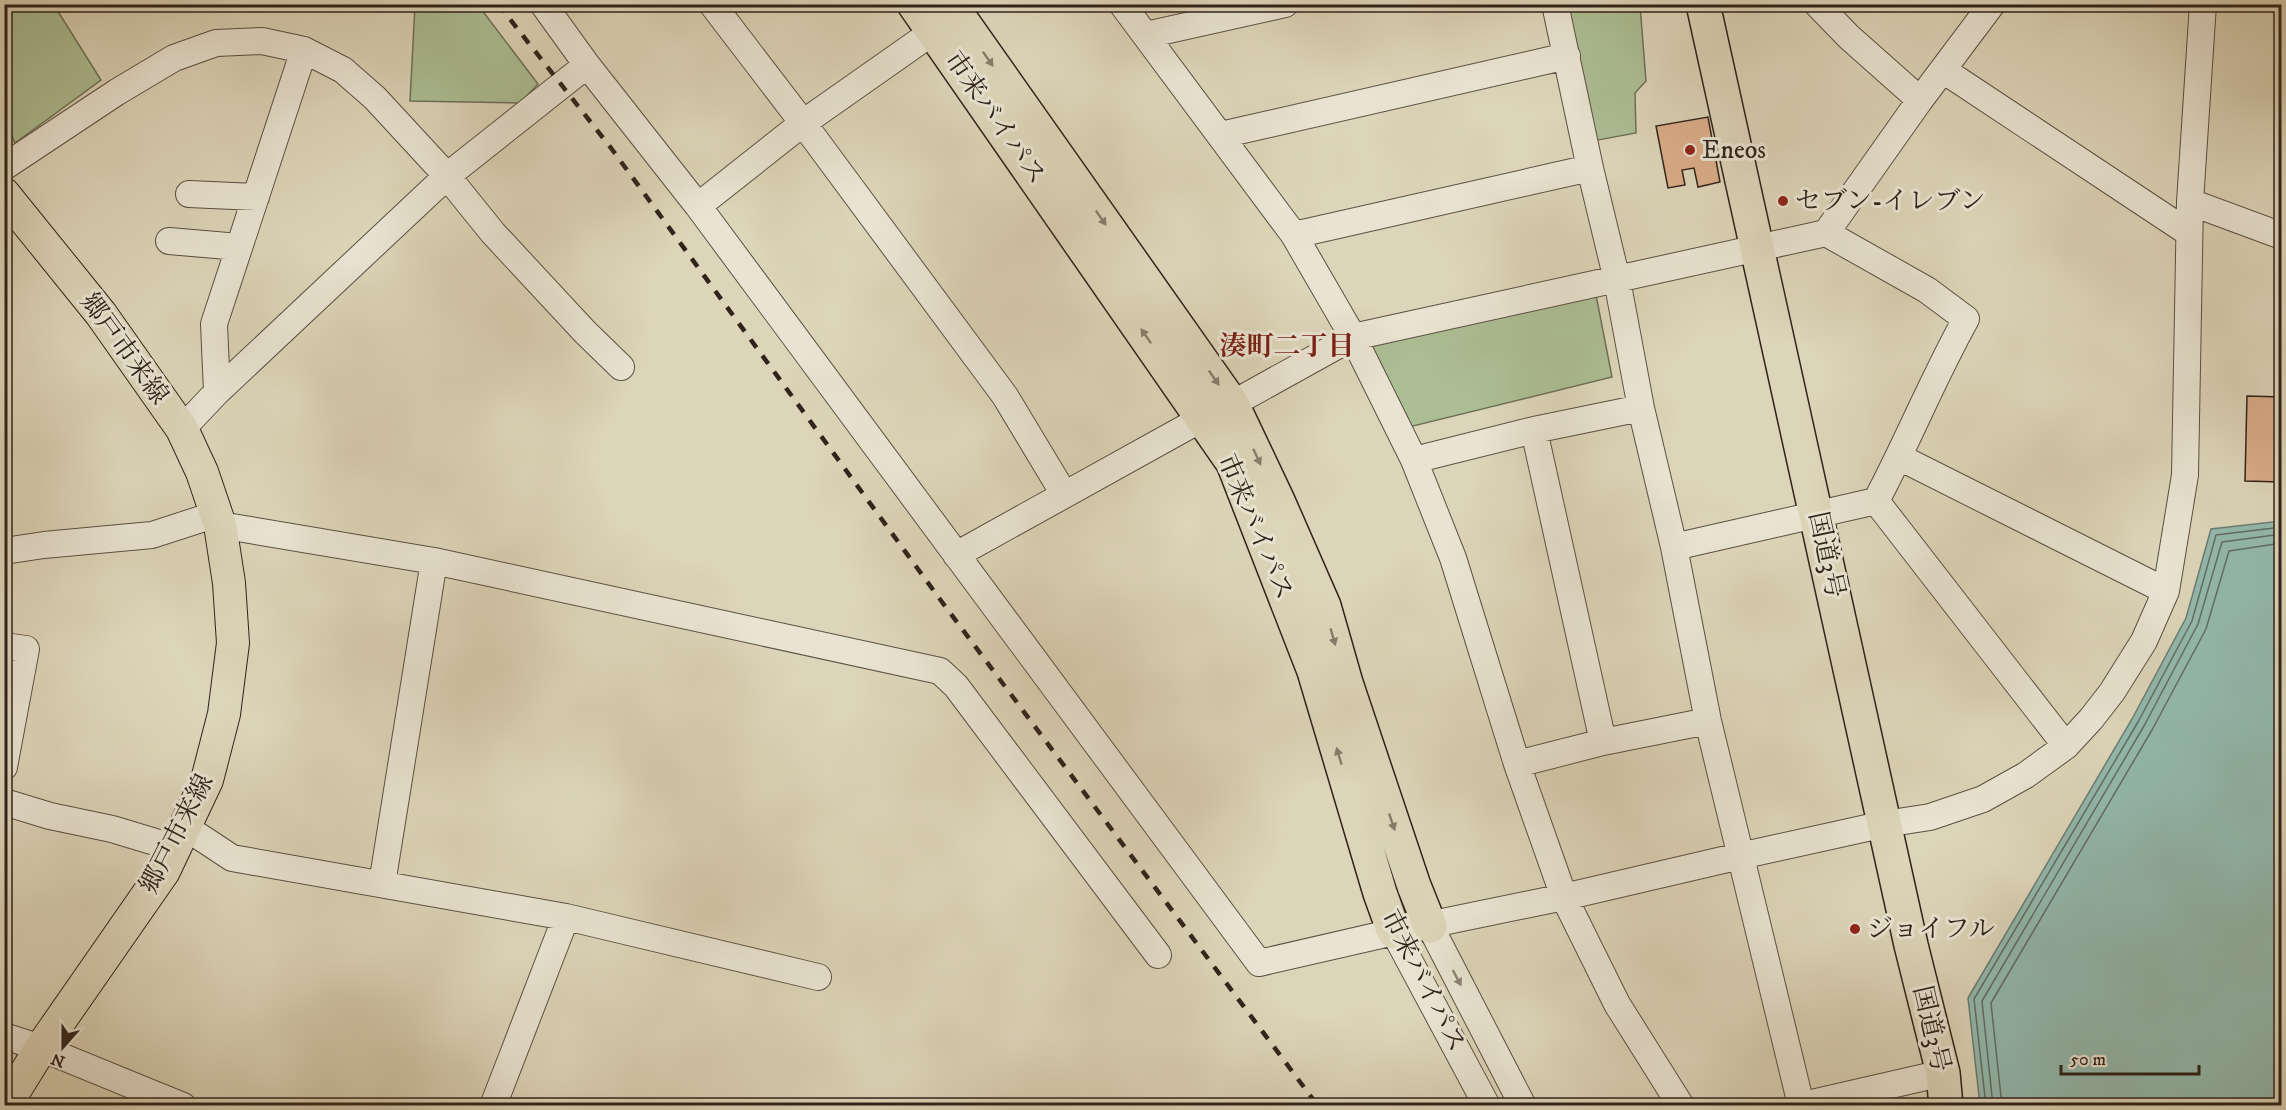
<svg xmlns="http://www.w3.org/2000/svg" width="2286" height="1110" viewBox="0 0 2286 1110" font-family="'IM FELL DW Pica','Noto Serif JP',serif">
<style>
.green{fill:#acbe94;stroke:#6e7058;stroke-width:1.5}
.water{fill:#93b9ad;stroke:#6b7d73;stroke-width:1.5}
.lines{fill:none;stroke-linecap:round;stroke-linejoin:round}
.shore{stroke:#616e64;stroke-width:1.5}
.building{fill:#daad89;stroke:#2f231b;stroke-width:1.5}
.minor-casing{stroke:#5a5042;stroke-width:28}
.major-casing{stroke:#2f231b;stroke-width:34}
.highway-casing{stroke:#2f231b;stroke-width:36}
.minor{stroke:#e9e4d2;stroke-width:26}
.major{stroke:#ddd5b9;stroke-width:32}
.highway{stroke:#ddd5b9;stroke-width:33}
.rail{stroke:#2f231b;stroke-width:4.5;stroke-dasharray:10 10;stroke-linecap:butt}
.oneway{fill:#867c6a}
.oneway2{fill:#8c8476}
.poi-dot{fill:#8f2418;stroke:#e9e4d2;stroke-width:2}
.labels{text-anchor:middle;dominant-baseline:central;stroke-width:6;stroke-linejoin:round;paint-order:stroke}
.street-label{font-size:26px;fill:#2f231b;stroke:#e9e4d2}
.poi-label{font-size:26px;fill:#2f231b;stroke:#e9e4d2;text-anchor:start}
.neighbourhood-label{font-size:27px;font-weight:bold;fill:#7a1f14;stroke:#e9e4d2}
</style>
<rect width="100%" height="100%" fill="#ddd5b9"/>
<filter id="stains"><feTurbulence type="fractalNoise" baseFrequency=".00333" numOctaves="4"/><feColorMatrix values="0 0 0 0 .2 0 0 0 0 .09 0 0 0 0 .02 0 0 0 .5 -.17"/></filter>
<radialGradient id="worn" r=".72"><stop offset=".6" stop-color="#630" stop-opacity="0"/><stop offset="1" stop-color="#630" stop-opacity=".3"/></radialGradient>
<path class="green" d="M4 5H54L101 80 15 143 5 121Z
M415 5H478L538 84 520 103 410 101Z
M1568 5H1640L1646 81 1635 93 1636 133 1593 141Z
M1595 290 1612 377 1409 427 1361 342Z"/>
<path class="water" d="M2281 521V1105H1980L1968 998 2132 719 2186 618 2211 529Z"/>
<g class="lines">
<path class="shore" d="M1986 1106 1974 999 2138 722 2192 621 2216 535 2282 527
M1993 1106 1982 1001 2144 726 2198 624 2222 542 2282 534
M2002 1106 1991 1003 2152 730 2206 629 2229 551 2282 543"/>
</g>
<path class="building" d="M1708 117 1720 182 1698 187 1694 168 1682 170 1685 185 1668 188 1656 126Z
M2247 396 2282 397V482L2245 481Z"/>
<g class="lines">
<defs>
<path id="minor" d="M543 4 587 65 698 206 1259 963 1394 932 1564 897 1740 856 1885 824 1930 817 1983 799 2026 775 2066 746 2091 719 2112 692 2144 641 2166 591 2185 475 2190 202 2203 4
M712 4 803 123 1005 396 1064 494
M1122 4 1294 235 1353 337 1414 460 1453 558 1517 764 1564 897 1617 1004 1681 1106
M1555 4 1590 168 1617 280 1641 408 1674 547 1708 721 1801 1105
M1817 4 1849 37 1920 100
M1146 35 1285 4
M1943 70 2189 233
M1221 135 1567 56
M4 167 117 92 174 58 216 43 262 41 304 50 343 70 375 98 447 176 493 233 585 332 621 367
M189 194 256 197
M2190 202 2282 236
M698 206 803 123 934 31 945 20
M1294 235 1590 168
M169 241 239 247
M217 392 214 324 304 50
M1232 404 1353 337 1826 233 1920 100 1992 4
M182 429 217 392 447 176 587 65
M1534 430 1603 742
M1899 457 2166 591
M1414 460 1534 430 1641 408
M1876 501 2066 746
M220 525 434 561 940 671 956 686 1158 955
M1674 547 1876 501C1908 441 1933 378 1966 319L1927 290 1826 233
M4 551 44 545 152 535 217 514
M956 555 1203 418
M4 646 26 649 4 767
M1517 764 1603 742 1708 721
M4 802 50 816 112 829 175 848
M185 827 232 858 566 917 818 977
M382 884 434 561
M1430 926 1523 1106
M1394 932 1487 1106
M4 1036 41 1048 183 1106
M493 1106 566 917
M1799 1106 1943 1073"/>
<path id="major" d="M4 194 101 314 182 429 202 472 220 525 229 583 233 643 224 714 207 780 164 871 41 1048 5 1106"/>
<path id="highway" d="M914 4 1233 463 1314 671 1380 893 1394 932
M950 4 1232 404 1278 501 1324 606 1346 683 1414 886 1430 926
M1703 4 1911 945 1943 1073 1946 1106"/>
</defs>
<use href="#minor" class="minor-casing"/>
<use href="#major" class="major-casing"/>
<use href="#highway" class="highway-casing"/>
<use href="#minor" class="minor"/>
<use href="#major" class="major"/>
<use href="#highway" class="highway"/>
<path class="rail" d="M498 4 611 148 942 602 1318 1106"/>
</g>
<defs><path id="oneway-solid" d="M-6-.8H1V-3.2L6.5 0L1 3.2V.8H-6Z" transform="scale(1.5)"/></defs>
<g class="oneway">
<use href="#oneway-solid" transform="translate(988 59) rotate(55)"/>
<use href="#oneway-solid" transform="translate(1101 218) rotate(55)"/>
<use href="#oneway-solid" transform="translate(1146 336) rotate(-125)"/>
<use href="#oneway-solid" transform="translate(1214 378) rotate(55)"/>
<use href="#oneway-solid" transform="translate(1257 457) rotate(65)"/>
<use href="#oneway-solid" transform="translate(1333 637) rotate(74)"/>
<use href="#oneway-solid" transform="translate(1339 756) rotate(-107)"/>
<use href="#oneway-solid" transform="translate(1392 822) rotate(71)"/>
</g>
<use class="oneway2" href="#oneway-solid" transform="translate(1457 978) rotate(62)"/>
<g class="poi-dot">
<circle cx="1690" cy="150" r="6"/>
<circle cx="1783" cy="201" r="6"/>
<circle cx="1855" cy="929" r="6"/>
</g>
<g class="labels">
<g class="street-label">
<text transform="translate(995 118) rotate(55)">市来バイパス</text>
<text transform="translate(124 349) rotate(54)">郷戸市来線</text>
<text transform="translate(1255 527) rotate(67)">市来バイパス</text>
<text transform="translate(1826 555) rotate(78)">国道3号</text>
<text transform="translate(177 834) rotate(-63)">郷戸市来線</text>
<text transform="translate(1423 981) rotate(63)">市来バイパス</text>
<text transform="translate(1931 1029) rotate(77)">国道3号</text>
</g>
<g class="poi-label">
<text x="1702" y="150">Eneos</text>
<text x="1795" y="201">セブン-イレブン</text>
<text x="1867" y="929">ジョイフル</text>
</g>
<g class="neighbourhood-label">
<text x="1287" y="347">湊町二丁目</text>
</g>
</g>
<rect width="2286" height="1110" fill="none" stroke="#ddd5b9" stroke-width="24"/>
<rect x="6" y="6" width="2274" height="1098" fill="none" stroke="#2f231b" stroke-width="3"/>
<rect x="12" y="12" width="2262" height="1086" fill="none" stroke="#2f231b" stroke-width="1.5"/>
<g transform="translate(63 1047) rotate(201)" stroke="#e9e4d2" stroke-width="4.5" paint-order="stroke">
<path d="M0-4.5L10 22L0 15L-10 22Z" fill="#2f231b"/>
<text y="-9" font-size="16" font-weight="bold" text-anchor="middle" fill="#2f231b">N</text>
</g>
<path d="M2061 1065v9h138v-9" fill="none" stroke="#2f231b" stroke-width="3"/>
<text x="2070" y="1065" font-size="18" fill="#2f231b" stroke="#e9e4d2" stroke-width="4.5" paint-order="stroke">50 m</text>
<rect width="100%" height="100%" filter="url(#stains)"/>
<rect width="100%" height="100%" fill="url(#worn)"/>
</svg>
